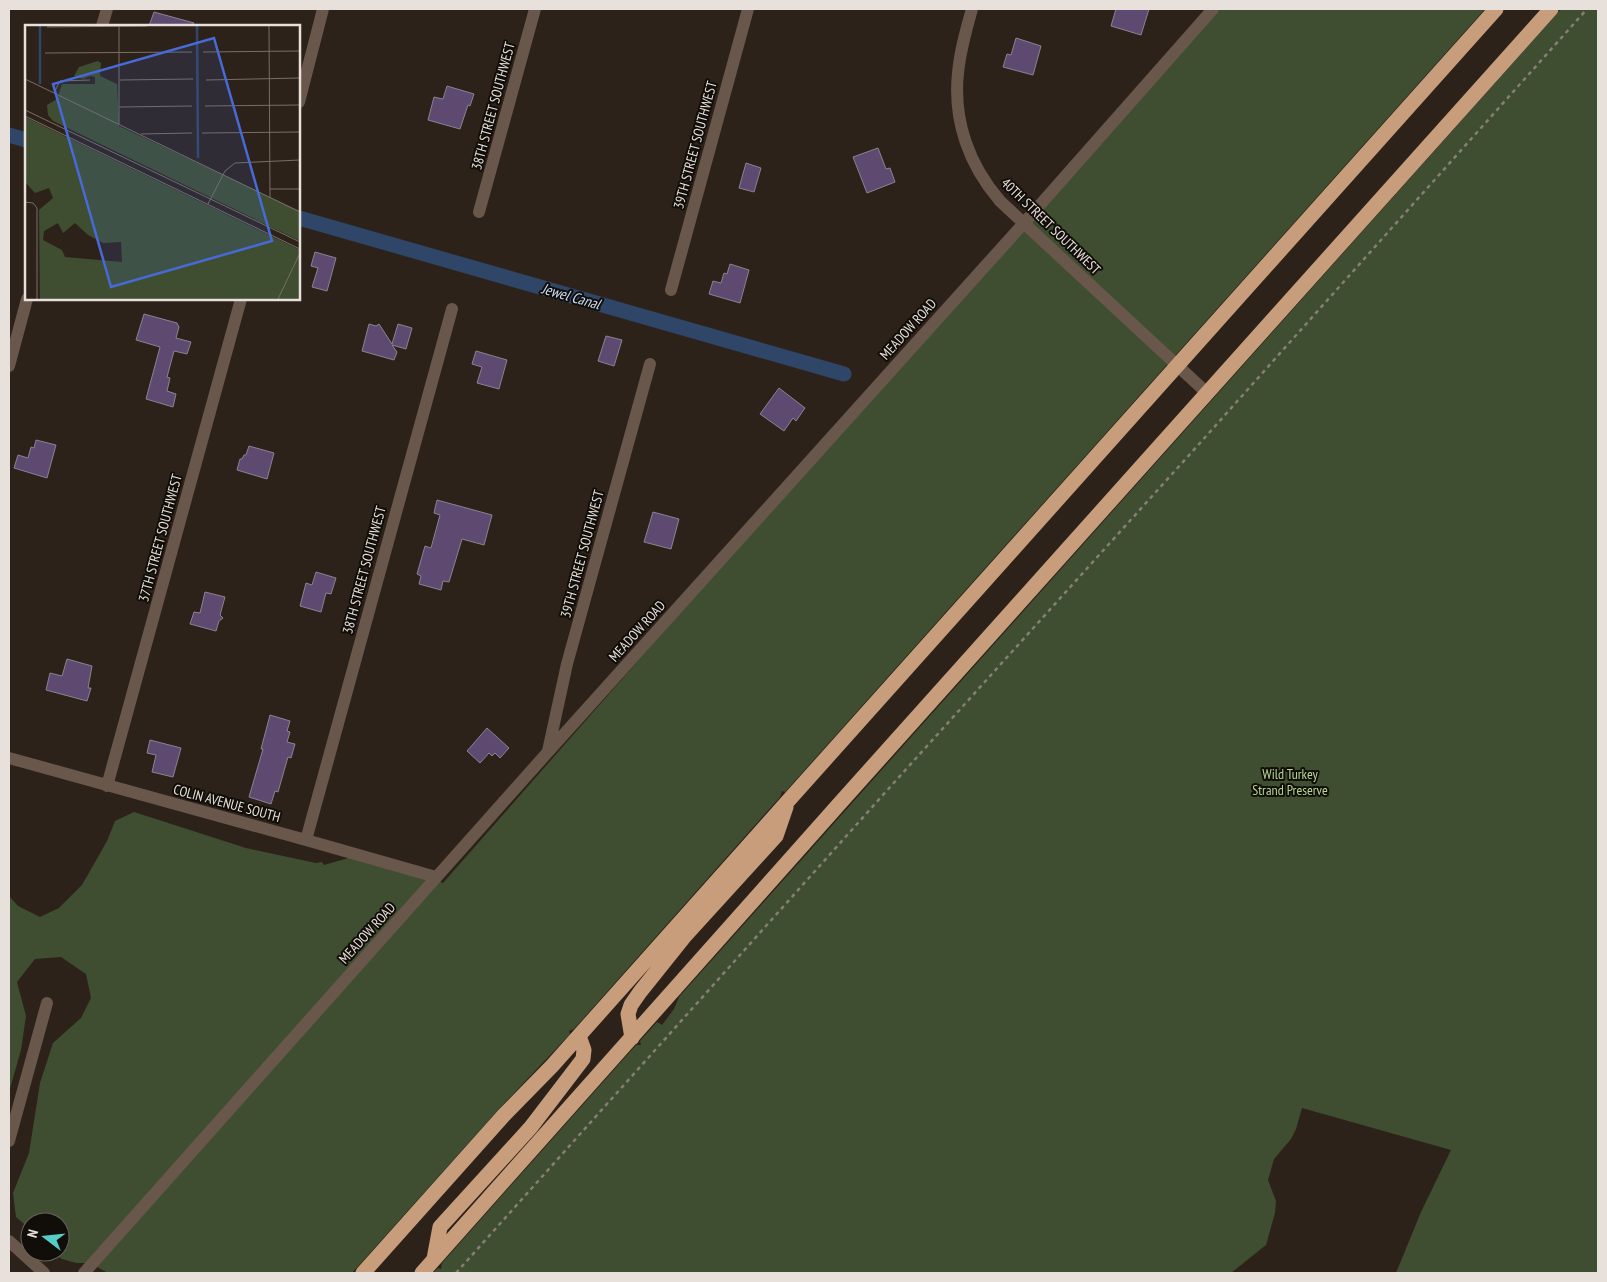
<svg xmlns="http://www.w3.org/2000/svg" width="1607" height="1282" viewBox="0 0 1607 1282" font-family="'PT Sans Narrow',sans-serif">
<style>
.green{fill:#3f4e30}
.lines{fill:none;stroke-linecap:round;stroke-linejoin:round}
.canal{stroke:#2f4669;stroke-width:15}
.building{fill:#5e4a71;stroke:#8a8391}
.path{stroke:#877e76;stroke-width:2.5;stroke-dasharray:4 4;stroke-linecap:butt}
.minor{stroke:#68574a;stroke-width:12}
.highway{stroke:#c79d7c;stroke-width:15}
.labels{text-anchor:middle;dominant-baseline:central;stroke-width:4;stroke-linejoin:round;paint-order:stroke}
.street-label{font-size:14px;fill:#e8e0da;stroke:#110d09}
.park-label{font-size:14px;fill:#b4d793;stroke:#110d09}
.water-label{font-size:15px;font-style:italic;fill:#cfdff8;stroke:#110d09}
.inset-river{fill:none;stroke:#2f4669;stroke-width:2.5}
.inset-road{fill:none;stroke:#786e66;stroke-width:1}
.view{fill:#466bd8;fill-opacity:0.15;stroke:#466bd8;stroke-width:2.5}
.inset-edge{fill:none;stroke:#e8e0da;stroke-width:2.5}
</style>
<rect width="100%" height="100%" fill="#2d2219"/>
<path class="green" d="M1207 9H1485L785 792 782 791 780 797 574 1029 569 1031 570 1034 498 1110 352 1273H108L90 1263H76L62 1259 50 1252H60V1222H30V1229L16 1217 13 1193 29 1153 40 1083 53 1043 81 1018 91 998 86 974 61 957 35 959 17 982 26 1016 21 1050 9 1092V896L18 906 40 917 59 908 82 885 107 841 115 821 134 812 246 848 316 863 322 862 324 865 356 856 433 879 443 883 954 301Z
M1561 9H1598V1273H1396L1421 1212 1451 1150 1302 1108 1296 1129 1291 1139 1274 1159 1268 1180 1276 1201 1275 1213 1266 1245 1231 1273H433L438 1268 441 1269 442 1263 636 1045H641L640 1041 657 1022 662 1025 674 1009 679 997 686 989Z"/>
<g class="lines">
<path class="canal" d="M9 135 26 140
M299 218 844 374"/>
</g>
<path class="building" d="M1116 9H1149L1141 35 1111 26Z
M154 12 194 23 193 26H149Z
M1016 38 1041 46 1033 75 1003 67 1007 54 1011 55Z
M447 86 474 94 470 106 468 105 460 129 428 120 434 97 443 99Z
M878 148 886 169 890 168 895 182 867 193 853 157Z
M746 163 761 168 754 192 739 188Z
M315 252 336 258 327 291 312 287 318 268 311 266Z
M730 264 749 270 740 303 709 294 713 281 721 283 724 273 727 274Z
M144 314 177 323 179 327 176 338 191 342 187 354 174 351 167 377 170 378 167 391 176 394 173 407 146 399 160 347 136 340Z
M369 324 376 326 379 324 392 344 398 324 412 328 406 349 392 345 397 352 394 360 362 351Z
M606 336 622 340 614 366 598 361Z
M476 351 507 360 499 389 477 383 482 367 472 364Z
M779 388 805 408 796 421 793 418 784 431 760 414Z
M36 440 56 445 47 478 14 468 18 455 28 458 31 447 34 448Z
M249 446 274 453 267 479 237 470 240 459H242L244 455H246Z
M437 500 492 515 484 545 462 539 449 582 443 581 441 590 419 584 421 576 417 574 425 546 431 548 440 515 434 513Z
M653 512 679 519 671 549 644 542Z
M316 572 336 578 331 594 326 593 321 612 300 606 306 583 312 585Z
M205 592 225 597 220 615 223 618 219 621 216 631 190 624 194 612 200 613Z
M67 659 92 666 88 688H91L87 701 46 690 50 673 62 676Z
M270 715 290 721 287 731 290 732 287 742 295 744 291 758 288 757 278 792 275 791 271 804 249 797 263 749H261Z
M487 728 509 748 500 758 495 753 492 756 489 753 480 763 467 751Z
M150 740 181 748 173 777 152 772 156 755 147 753Z"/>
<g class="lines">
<path class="path" d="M456 1273 891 786 1200 443 1587 9"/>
<path class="minor" d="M972 9C966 30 960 51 958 73 953 121 969 165 1000 201L1207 393
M102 26 107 9
M299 102 323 9
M479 212 535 9
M671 290 748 9
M9 366 27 299
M548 751 567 664 650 364
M9 758 306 840 436 877
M107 786 241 299
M306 840 452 309
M9 1141 47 1003
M9 1241 44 1273
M84 1273 547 753 1024 223 1213 9"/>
<path class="highway" d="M632 1038 628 1014 631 1005 640 992 684 937 776 836 786 807
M434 1259 440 1227 531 1127 583 1059 584 1050 579 1036
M363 1273 504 1115 552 1066 788 801 1496 9
M422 1273 840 803 1551 9"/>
</g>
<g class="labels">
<g class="street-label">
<text transform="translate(493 106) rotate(-75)">38TH STREET SOUTHWEST</text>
<text transform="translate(695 145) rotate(-75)">39TH STREET SOUTHWEST</text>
<text transform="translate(1051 226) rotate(44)">40TH STREET SOUTHWEST</text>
<text transform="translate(908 329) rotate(-48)">MEADOW ROAD</text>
<text transform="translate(160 538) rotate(-75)">37TH STREET SOUTHWEST</text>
<text transform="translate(582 554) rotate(-75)">39TH STREET SOUTHWEST</text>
<text transform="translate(364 570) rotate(-75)">38TH STREET SOUTHWEST</text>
<text transform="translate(637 631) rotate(-48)">MEADOW ROAD</text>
<text transform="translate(227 803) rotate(15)">COLIN AVENUE SOUTH</text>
<text transform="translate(367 933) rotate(-48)">MEADOW ROAD</text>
</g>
<g class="park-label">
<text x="1290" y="774">Wild Turkey<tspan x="1290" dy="16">Strand Preserve</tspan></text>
</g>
<g class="water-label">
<text transform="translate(571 296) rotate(16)">Jewel Canal</text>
</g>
</g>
<g transform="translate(25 25)">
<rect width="275" height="275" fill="#2d2219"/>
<path d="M73 36 76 38 75 51 92 59 94 101 275 186V216L28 96 23 90 22 80 32 74 37 59H70V52L66 51 58 54 49 51 54 42ZM0 92 275 225V274H15L14 185 28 173 24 163 10 168 0 157ZM33 198 38 208 50 198 63 210 78 218 96 217 97 237 40 232 37 225 18 215 19 206Z" fill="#3f4e30" fill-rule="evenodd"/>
<path class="inset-river" d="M15 1V59M172 1 173 133"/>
<path class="inset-road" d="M94 1V99M244 1 245 173M22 2 122 1M178 27 275 26M20 28 167 27M0 54 275 187M95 55 168 54M181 55 275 53M29 68 35 56 65 55M180 81 275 80M94 82 167 81M0 85 275 217M0 91 275 224M177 108 275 107M116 109 167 108M245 164H275M0 177 8 178 12 183V274M183 179 200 146 210 138 275 135M253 274 275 228"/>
<path class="view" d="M189 13 247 216 86 262 28 59Z"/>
<rect width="275" height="275" class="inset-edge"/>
</g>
<rect width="1607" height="1282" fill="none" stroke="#e8e0da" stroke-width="20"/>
<g transform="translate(45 1237) rotate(286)"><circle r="24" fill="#110d09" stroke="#67615d"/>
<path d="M0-4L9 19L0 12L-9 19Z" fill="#54cdc7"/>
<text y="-8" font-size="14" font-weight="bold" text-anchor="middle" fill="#e8e0da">N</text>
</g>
</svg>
